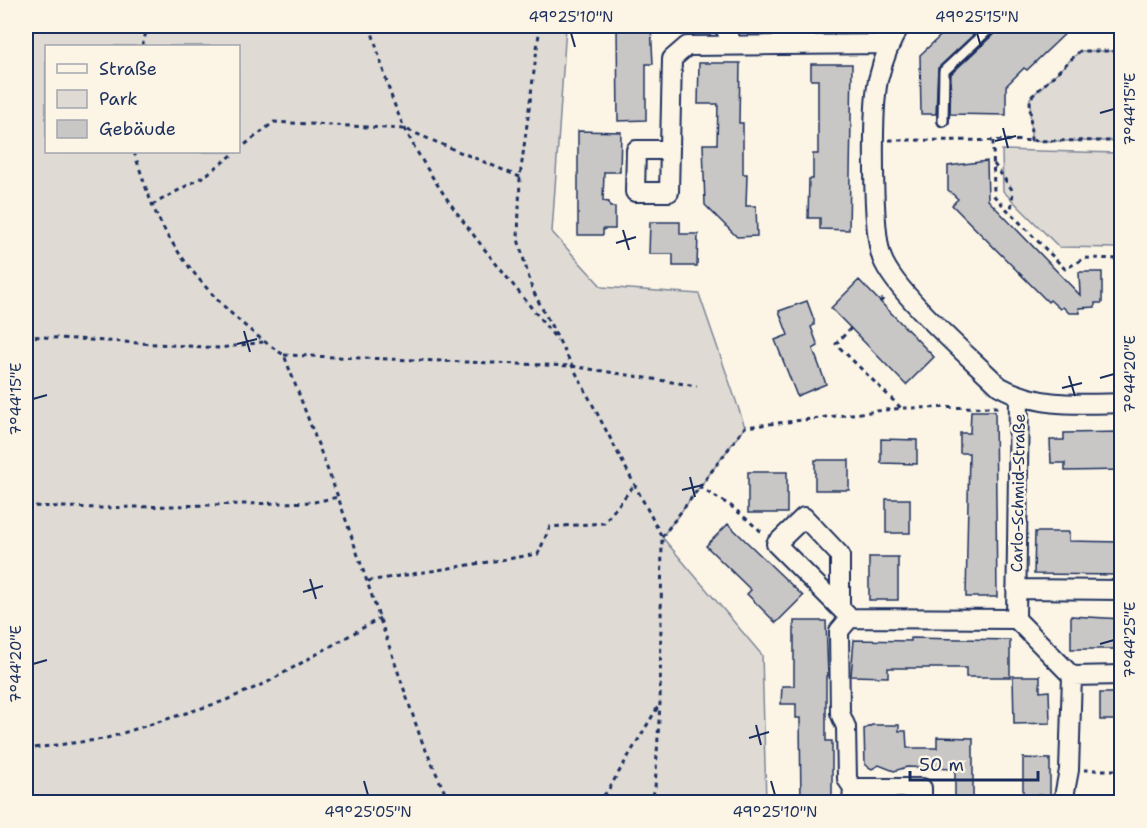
<svg xmlns="http://www.w3.org/2000/svg" width="1147" height="828" viewBox="0 0 1147 828" font-family="'Shantell Sans',sans-serif">
<style>
.green{fill:#dfdbd4;stroke:#7d8599;stroke-width:1.5;fill-rule:evenodd}
.building{fill:#c8c7c6;stroke:#1b2f5e;stroke-width:1.5}
.lines{fill:none;stroke-linecap:round;stroke-linejoin:round}
.lane-casing{stroke:#1b2f5e;stroke-width:14}
.street-casing{stroke:#1b2f5e;stroke-width:22}
.path{stroke:#1b2f5e;stroke-width:3;stroke-dasharray:4.5 4.5;stroke-linecap:butt}
.lane{stroke:#fcf5e5;stroke-width:9}
.street{stroke:#fcf5e5;stroke-width:18}
.ticks{fill:none;stroke:#1b2f5e;stroke-width:2}
.labels{text-anchor:middle;dominant-baseline:central;stroke-width:5;stroke-linejoin:round;paint-order:stroke}
.street-label{font-size:16px;fill:#1b2f5e;stroke:#fcf5e5}
.neatline{fill:none;stroke:#1b2f5e;stroke-width:2}
.ticks-label{font-size:15px;text-anchor:middle;fill:#1b2f5e}
</style>
<rect width="100%" height="100%" fill="#fcf5e5"/>
<filter id="ink" filterUnits="userSpaceOnUse"><feTurbulence type="fractalNoise" baseFrequency=".0167" numOctaves="2"/><feDisplacementMap in="SourceGraphic" scale="12" xChannelSelector="R" yChannelSelector="G"/><feConvolveMatrix kernelMatrix="1 2 1 2 8 2 1 2 1" color-interpolation-filters="sRGB"/></filter>
<g filter="url(#ink)">
<path class="green" d="M26 26H566L552 232 602 287 699 294 745 427 662 537 762 655 766 802H26ZM46 46H238V152H46Z
M1080 51H1121V141H1031L1030 98Z
M1002 150 1118 153V248L1059 247 1003 191Z"/>
<path class="building" d="M617 26H651L653 64H646V120L618 121Z
M951 26H983L938 68 936 114H921L920 55Z
M999 26H1073L1027 70 1024 68 1006 86V115L950 114 951 74 997 31Z
M699 63H740L739 123H743V174H747L746 206H756L757 236 737 237 705 205 703 144H717L718 104H698Z
M811 64H852L849 230 820 229V218H808L809 179H813V154H818V80H811Z
M578 131 621 132 620 172H604L603 201 609 202 610 207H615V229H603V235H578Z
M987 161 988 200 1080 295 1079 272H1102V303H1095V307L1079 308 1080 313H1069L1063 307 1060 309 1050 300 1048 302 952 205 958 199 948 190V166Z
M650 222H680V234H698L697 266H673V254H649Z
M859 280 934 357 906 385 831 308Z
M807 301 814 320V325L811 327 818 346 813 349 826 384 797 396 775 340 788 335 779 311Z
M971 411H995L997 597H966L969 453H960V433H970Z
M1122 432V470L1065 471V463H1051L1050 440H1064V433Z
M881 439 917 440V464L881 463Z
M815 460H849V490H815Z
M748 472H787V513H748Z
M886 499H910V533H886Z
M728 524 803 596 776 623 747 594 751 590 706 546Z
M1035 532H1069V541L1121 542V575L1034 574Z
M869 557H898V600H869Z
M1071 616 1122 619V649H1071Z
M794 621H826L828 676H826V741H832V802H801L800 718H796V704H781L782 686H794Z
M911 638 1010 640V677H966V668H888V677L851 676 854 640 911 641Z
M1013 676H1040V692L1049 691 1050 723 1014 724Z
M1100 693H1122V720H1100Z
M872 725H899V731H906L907 748H937V737L973 738V802H955V769L907 767 894 771 879 765 872 769 865 765 864 729Z
M1023 758 1050 759V795H1023Z"/>
<g class="lines">
<defs>
<path id="lane" d="M943 121 944 71 992 26"/>
<path id="street" d="M724 26 733 45
M900 26C889 43 883 60 878 80 872 110 872 231 882 258 895 293 970 357 999 386 1038 408 1078 404 1122 403
M670 150H636L635 192H669L672 59 687 46 888 44
M1016 589 1122 590
M840 607V555L804 517 776 544 850 618 1016 619 1072 676 1122 675
M850 618 839 631 840 713 846 727 847 779 853 788 852 802
M1016 619 1019 397
M853 788H922V802
M1063 802 1069 770 1072 676"/>
</defs>
<use href="#lane" class="lane-casing"/>
<use href="#street" class="street-casing"/>
<path class="path" d="M370 26C381 60 389 97 405 129 442 204 506 274 557 340
M540 26 520 177 518 239 532 289 662 537 660 703 655 788 651 802
M142 46 148 26
M889 140 1122 141
M993 141 994 196 1065 269 1085 258 1122 259
M1031 141 1030 98 1080 51H1122
M238 150 274 122 405 129 520 177
M134 152C140 169 145 187 152 204 175 261 232 322 284 355L338 497 421 739 449 802
M994 164 1013 191 1011 212
M152 205 206 175 236 152
M880 302 886 296
M851 328 836 344 901 408
M26 336 220 348 263 342
M284 355 571 366 697 386
M699 487 731 506 763 533
M26 506 99 508 314 502 338 497
M662 537 745 427 902 408 1000 407
M368 581 538 554 550 527 604 523 635 484
M26 749 104 739 224 701 268 682 380 618
M1084 770H1122
M597 802 607 792 659 705"/>
<use href="#lane" class="lane"/>
<use href="#street" class="street"/>
</g>
</g>
<path class="ticks" d="M571 33 575 47M977 33 981 47M1100 113 1114 109M1003 128 1008 148M995 141 1016 136M623 230 629 250M616 243 636 237M244 331 250 352M237 344 257 339M1069 376 1075 396M1100 378 1114 374M1062 388 1082 383M33 399 47 395M690 477 695 497M682 490 703 485M310 579 316 599M303 592 323 586M1100 644 1114 640M33 664 47 660M756 725 761 745M749 738 769 732M364 781 368 795M771 781 775 795"/>
<g class="labels">
<g class="street-label">
<text transform="translate(1018 493) rotate(-89)">Carlo-Schmid-Straße</text>
</g>
</g>
<rect width="1147" height="828" fill="none" stroke="#fcf5e5" stroke-width="66"/>
<rect x="45" y="45" width="195" height="108" fill="#fcf5e5" stroke="#a2a6af" stroke-width="1.5"/>
<rect x="57" y="64" width="30" height="9" fill="#fcf5e5" stroke="#a2a6af" stroke-width="1.5"/>
<text x="99" y="75" font-size="18" fill="#1b2f5e">Straße</text>
<rect x="57" y="90" width="30" height="18" fill="#dfdbd4" stroke="#a2a6af" stroke-width="1.5"/>
<text x="99" y="105" font-size="18" fill="#1b2f5e">Park</text>
<rect x="57" y="120" width="30" height="18" fill="#c8c7c6" stroke="#a2a6af" stroke-width="1.5"/>
<text x="99" y="135" font-size="18" fill="#1b2f5e">Gebäude</text>
<path d="M910 771v9h128v-9" fill="none" stroke="#1b2f5e" stroke-width="3"/>
<text x="919" y="771" font-size="18" fill="#1b2f5e" stroke="#fcf5e5" stroke-width="4.5" paint-order="stroke">50 m</text>
<rect x="33" y="33" width="1081" height="762" class="neatline"/>
<g class="ticks-label">
<text x="571" y="22">49°25'10"N</text>
<text x="977" y="22">49°25'15"N</text>
<text transform="translate(1130 109) rotate(-90)" y="5">7°44'15"E</text>
<text transform="translate(1130 374) rotate(-90)" y="5">7°44'20"E</text>
<text transform="translate(16 399) rotate(-90)" y="5">7°44'15"E</text>
<text transform="translate(1130 640) rotate(-90)" y="5">7°44'25"E</text>
<text transform="translate(16 664) rotate(-90)" y="5">7°44'20"E</text>
<text x="368" y="817">49°25'05"N</text>
<text x="775" y="817">49°25'10"N</text>
</g>
</svg>
